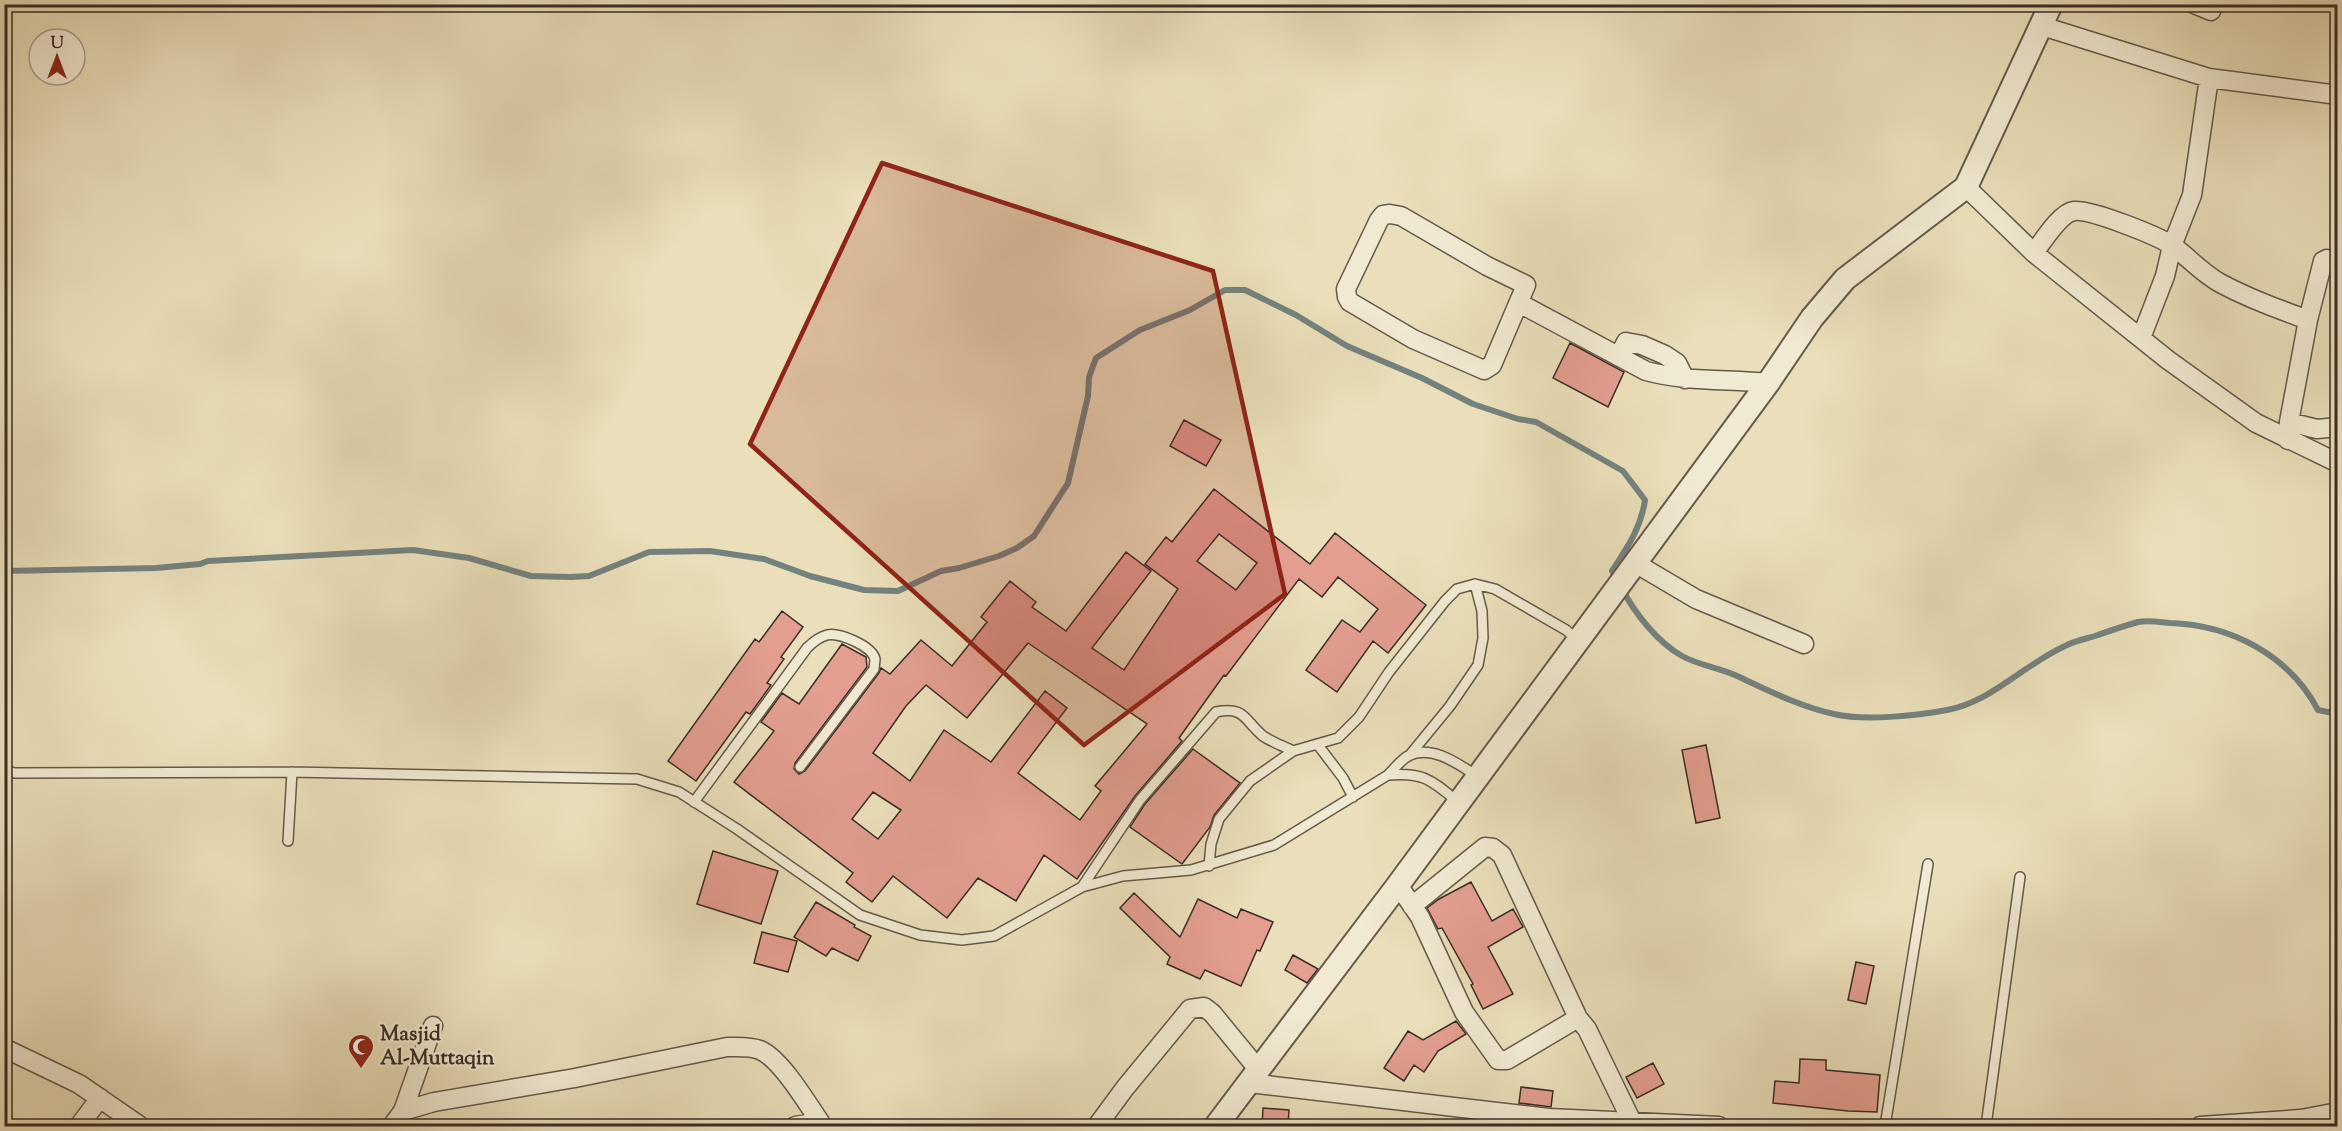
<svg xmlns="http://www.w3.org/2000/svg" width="2342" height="1131" viewBox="0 0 2342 1131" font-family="'Sorts Mill Goudy',serif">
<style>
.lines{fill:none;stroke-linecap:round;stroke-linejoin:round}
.stream{stroke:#74827f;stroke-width:6}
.building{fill:#e39e90;stroke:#392d27;stroke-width:1.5;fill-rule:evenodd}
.service-casing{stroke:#655a4c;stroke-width:12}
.minor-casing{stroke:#655a4c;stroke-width:21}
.tertiary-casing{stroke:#655a4c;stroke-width:26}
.service{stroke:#f1ead2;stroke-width:9}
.minor{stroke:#f1ead2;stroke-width:18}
.tertiary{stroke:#f1ead2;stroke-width:22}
.marked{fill:#8f2418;fill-opacity:0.2;stroke:#8f2418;stroke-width:4.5;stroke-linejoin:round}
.labels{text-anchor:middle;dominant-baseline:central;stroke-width:5;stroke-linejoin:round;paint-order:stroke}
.poi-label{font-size:21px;font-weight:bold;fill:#392d27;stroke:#f1ead2;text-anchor:start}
</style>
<rect width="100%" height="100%" fill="#eadfba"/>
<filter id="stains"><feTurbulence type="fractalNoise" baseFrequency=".00333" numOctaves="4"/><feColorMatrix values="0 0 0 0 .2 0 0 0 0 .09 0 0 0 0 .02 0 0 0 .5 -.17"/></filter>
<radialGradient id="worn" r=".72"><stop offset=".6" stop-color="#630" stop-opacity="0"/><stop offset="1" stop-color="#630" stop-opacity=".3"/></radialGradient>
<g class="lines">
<path class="stream" d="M4 571 156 568 200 564 208 561 413 550 469 558 531 576 571 577 589 576 649 552 710 551 764 559 810 576 864 590 898 591 941 571 959 568 999 556 1017 548 1034 536 1068 483 1088 396 1089 377 1096 358 1140 330 1190 310 1225 290H1245L1296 315 1347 346 1422 378 1473 404 1518 419 1536 422 1623 471 1645 500C1641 528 1627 548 1612 571L1617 580
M1622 589C1635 613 1657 642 1682 656 1698 665 1720 668 1737 676 1767 690 1801 707 1834 714 1863 721 1917 716 1947 710 1993 701 2023 665 2065 646 2074 641 2085 639 2095 636 2109 631 2124 626 2138 622 2148 620 2160 622 2170 623 2231 625 2289 655 2318 710L2338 714"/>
</g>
<path class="building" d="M1570 343 1624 372 1608 407 1553 378Z
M1184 420 1221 440 1206 466 1170 446Z
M1214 489 1310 564 1335 533 1426 605 1388 653 1373 641 1337 692 1306 670 1342 620 1360 632 1378 609 1338 577 1322 597 1299 579 1226 676 1224 675 1179 738 1182 741 1135 796 1077 879 1044 855 1016 901 978 878 947 918 893 876 872 902 846 882 853 873 734 782 774 731 761 722 782 693 799 704 842 644 866 657 867 667 795 763 794 769 799 774 805 771 879 673 881 668 890 674 921 640 952 666 987 622 981 617 1010 581 1036 602 1032 607 1066 631 1126 552 1151 571 1092 648 1124 670 1178 589 1145 564 1166 537 1172 542ZM1219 534 1257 563 1236 590 1197 561ZM1028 643 1147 724 1095 786 1101 791 1080 820 1018 773 1067 708 1045 691 991 762 944 730 910 781 873 753 906 706 926 685 967 718ZM873 792 901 810 878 839 852 819Z
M782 611 803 627 781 657 784 659 767 683 771 685 750 714 746 712 696 781 668 761 755 639 759 642Z
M1706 745 1720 818 1696 823 1682 750Z
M1193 749 1240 783 1214 815 1210 827 1182 864 1130 827 1145 804Z
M713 851 778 871 761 924 697 904Z
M1471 882 1492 921 1513 909 1523 927 1488 947 1513 994 1483 1009 1471 985 1473 984 1442 928 1438 929 1427 908 1439 899Z
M1134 893 1180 937 1198 899 1237 918 1241 909 1273 922 1260 951 1257 950 1241 986 1205 970 1200 979 1167 964 1170 957 1120 908Z
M816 902 855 925 854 927 871 936 858 961 832 948 826 956 794 937Z
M762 932 797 941 788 972 754 963Z
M1293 955 1318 969 1307 983 1285 970Z
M1856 962 1874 966 1866 1004 1848 1000Z
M1456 1021 1466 1034 1438 1051 1424 1072 1414 1065 1404 1081 1384 1068 1408 1031 1423 1040Z
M1800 1059 1826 1060V1070L1880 1075 1877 1112 1848 1111 1773 1103 1775 1081 1799 1083Z
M1653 1063 1664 1084 1637 1098 1626 1077Z
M1521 1087 1553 1091 1551 1107 1519 1103Z
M1263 1108 1289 1110 1288 1126H1262Z"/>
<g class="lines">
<defs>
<path id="service" d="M1318 745 1343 778 1353 797
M1409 756 1450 706 1478 665 1483 638 1482 611 1475 584
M4 770 15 773 292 772 637 779 679 792 737 829 860 915 920 935 962 940 994 936 1082 887 1123 876 1191 870 1274 845 1388 775C1424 772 1431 780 1458 802
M1388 775C1394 769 1401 760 1408 756 1432 744 1458 764 1477 776
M694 802 807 648C813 642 819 637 827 635 839 632 872 646 875 659 875 661 874 667 874 669L800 767
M288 841 292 772
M1209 866 1211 844 1219 819 1250 781 1293 751 1338 738 1359 717 1389 672 1445 601 1457 589 1475 584 1495 589 1566 630 1578 640
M1082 887 1140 800 1216 712C1245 706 1244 720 1263 736 1272 742 1283 746 1293 751
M1885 1126 1928 864
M1986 1126 2020 877"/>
<path id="minor" d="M2194 4 2211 11
M2042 26 2209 78 2338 95
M1966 187 2034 253 2168 360 2256 423 2338 463
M1390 214 1401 216 1487 266 1526 285 1492 365 1484 370 1413 339 1350 302 1347 297 1346 289 1379 220 1383 215Z
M2034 253C2043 241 2060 213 2074 211 2091 209 2158 236 2173 246 2189 258 2202 273 2220 283 2248 298 2278 309 2308 320L2289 422 2288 440
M1519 303 1646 371C1686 382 1727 379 1768 383
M2308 320 2323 261 2327 259 2338 261
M2141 338 2165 276 2172 246 2192 195 2209 78
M1619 356 1626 342 1642 345 1665 355 1677 363 1685 379
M2289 422 2317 429 2338 427
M1635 563 1696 599 1804 644
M1398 885 1420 917 1464 1012 1498 1060H1507L1578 1018 1587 1029 1633 1124
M1412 906 1485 847 1493 848 1502 855 1578 1018
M4 1048 79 1084 140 1126
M1249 1083 1549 1118V1126
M403 1111 433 1026
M1549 1118 1719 1126
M79 1126 100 1098
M392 1126 403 1111 434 1102 575 1078 727 1047C738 1047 750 1046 760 1050 781 1059 807 1103 820 1122
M795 1126 820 1122 822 1126
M1097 1126 1125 1088 1190 1009 1204 1007 1212 1013 1258 1069
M2200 1126 2301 1119 2338 1112"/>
<path id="tertiary" d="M1216 1126 1398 885 1768 383 1812 318 1845 279 1966 187 2051 4"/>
</defs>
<use href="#service" class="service-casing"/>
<use href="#minor" class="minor-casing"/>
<use href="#tertiary" class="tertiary-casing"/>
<use href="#service" class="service"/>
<use href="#minor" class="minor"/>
<use href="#tertiary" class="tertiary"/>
</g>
<path class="marked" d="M882 163 1213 271 1285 594 1084 745 750 444Z"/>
<defs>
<symbol id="mosque-pin" viewBox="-11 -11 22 30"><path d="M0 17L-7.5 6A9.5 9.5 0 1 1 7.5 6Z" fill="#8f2418" stroke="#f1ead2"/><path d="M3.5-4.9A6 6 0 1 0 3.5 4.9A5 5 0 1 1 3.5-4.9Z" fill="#fff"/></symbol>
</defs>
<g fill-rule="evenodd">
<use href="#mosque-pin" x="346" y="1032" width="30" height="40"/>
</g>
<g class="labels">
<g class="poi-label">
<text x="380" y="1035">Masjid<tspan x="380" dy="24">Al-Muttaqin</tspan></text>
</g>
</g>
<rect width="2342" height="1131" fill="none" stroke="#eadfba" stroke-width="24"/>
<rect x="6" y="6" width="2330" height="1119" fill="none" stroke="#392d27" stroke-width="3"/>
<rect x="12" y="12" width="2318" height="1107" fill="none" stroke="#392d27" stroke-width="1.5"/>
<g transform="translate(57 57)"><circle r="28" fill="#f1ead2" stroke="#a79e8e" stroke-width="1.5"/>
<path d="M0-4.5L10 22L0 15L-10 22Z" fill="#8f2418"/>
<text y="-9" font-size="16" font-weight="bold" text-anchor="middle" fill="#392d27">U</text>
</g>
<rect width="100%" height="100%" filter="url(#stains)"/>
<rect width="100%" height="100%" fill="url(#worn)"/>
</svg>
